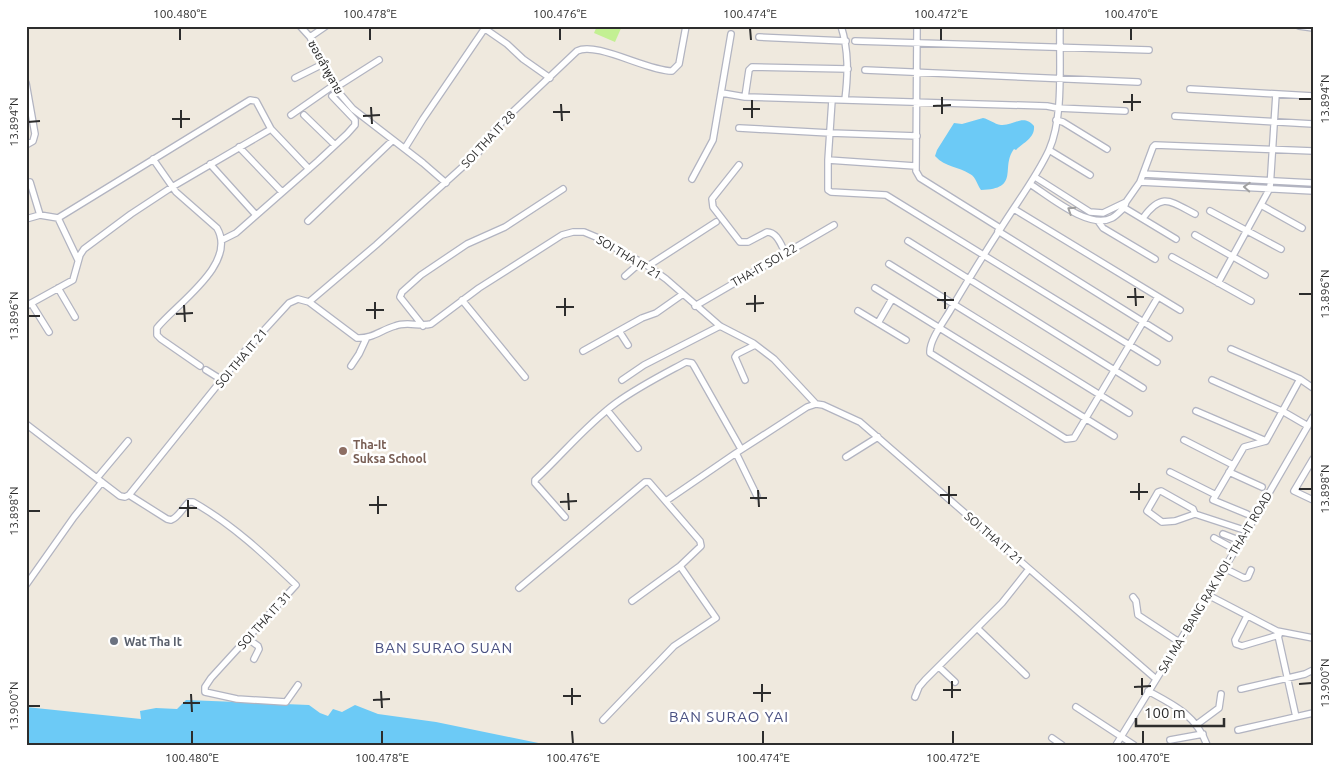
<svg xmlns="http://www.w3.org/2000/svg" width="1339" height="771" viewBox="0 0 1339 771" font-family="Ubuntu,'Noto Sans Thai',sans-serif">
<style>
.pitch{fill:#c3f093}
.water{fill:#6ccaf6}
.lines{fill:none;stroke-linecap:round;stroke-linejoin:round}
.minor-casing{stroke:#b2b4c1;stroke-width:8}
.minor{stroke:#fff;stroke-width:5.5}
.oneway{stroke:#a0a0a0}
.ticks{fill:none;stroke:#2d2d2d;stroke-width:2}
.education-dot{fill:#8d6e63;stroke:#fff;stroke-width:2}
.worship-dot{fill:#6b7280;stroke:#fff;stroke-width:2}
.labels{text-anchor:middle;dominant-baseline:central;stroke-width:5;stroke-linejoin:round;paint-order:stroke}
.street-label{font-size:12px;fill:#2d2d2d;stroke:#fff}
.education-label{font-size:12px;font-weight:bold;fill:#785e54;stroke:#fff;text-anchor:start}
.worship-label{font-size:12px;font-weight:bold;fill:#5b616d;stroke:#fff;text-anchor:start}
.quarter-label{font-size:15px;letter-spacing:1px;fill:#495081;stroke:#fff}
.neatline{fill:none;stroke:#2d2d2d;stroke-width:2}
.ticks-label{font-size:12px;text-anchor:middle;fill:#2d2d2d}
</style>
<rect width="100%" height="100%" fill="#efe9de"/>
<path class="pitch" d="M597 26H622L615 42 594 33Z"/>
<path class="water" d="M983 118C989 119 994 124 1001 125 1014 126 1023 113 1034 126 1035 138 1024 142 1016 150L1014 149C1000 167 1021 189 981 190 977 185 976 177 970 174 958 166 946 168 935 156L937 150 954 123 962 124Z
M186 700 309 705 320 713 328 716 333 709 342 712 355 705 378 714 436 722 548 745H26V707L141 719 140 711 156 708 177 709Z"/>
<g class="lines">
<defs>
<path id="minor" d="M300 26 310 37 335 88 353 109 423 163 446 183
M481 26 507 44 523 59 550 78
M841 26C849 51 848 75 845 100
M917 26 916 171 920 178 1000 228
M1060 26C1059 64 1064 116 1049 150 1036 178 1017 202 1001 228 984 254 967 282 951 309 945 320 929 340 930 353L1066 439 1074 438 1158 297
M1299 26 1313 28
M310 37 326 26
M759 37 846 41
M855 41 1149 50
M865 70 1138 82
M295 78 323 64
M26 83 35 134 33 141 26 145
M335 88 379 60
M1190 89 1313 96
M722 93 745 97 1047 106 1057 108 1125 111
M745 97 749 70 752 67 848 69
M832 100 828 160V190L831 192 886 195 1157 362
M291 115 334 85
M304 115 335 145
M1175 116 1313 124
M1056 120 1063 122 1107 149
M739 128 830 133 917 136
M239 147 282 192
M405 148 423 119 485 28
M1049 150 1090 175
M153 159 176 192 217 228C238 264 176 304 157 328V335L161 339 200 366
M828 160 915 166
M210 164 256 215
M739 165 712 199 713 207 740 242H748L767 232C777 232 781 245 785 252
M1143 174 1313 183
M1035 177 1090 212 1103 213 1126 202
M692 179 713 140 731 34
M30 182 40 215
M1140 182 1313 191
M1030 184C1049 196 1089 230 1112 218 1116 216 1120 211 1124 208L1126 202 1140 182 1153 147 1155 145 1313 151
M1261 205 1302 228
M1123 207 1176 239
M1014 209 1180 310
M1210 211 1281 249
M1143 218C1162 192 1170 201 1195 214
M26 219 40 215 58 218
M308 221 393 140
M1098 221 1103 228 1155 259
M998 231 1169 338
M1195 235 1265 275
M222 240 236 233 318 161 347 134 355 125V120L332 96
M908 241 1143 388
M1172 257 1251 301
M78 260 58 218 250 100 256 101 271 129 309 169
M889 264 1129 413
M648 266 716 222
M625 276 641 262
M1218 283 1270 188 1276 94
M58 288 75 317
M875 288 1114 436
M462 300 525 377
M309 302 376 245 478 153 501 123 577 51C596 41 647 71 672 71L679 64 686 26
M31 303 49 332
M26 306 73 280 80 255 84 249 131 214 172 187 271 129
M695 306 834 225
M858 311 906 340
M878 323 892 299
M423 326 400 297 402 292 421 275 467 244 505 227 563 189
M619 331 628 345
M1231 349 1300 379 1313 388
M583 351 642 318 656 313 683 294
M351 366 359 354 366 339
M206 370 222 380
M622 380 644 365 720 326
M745 380 735 357 737 354 755 345
M1212 380 1284 412 1308 426
M607 410 638 448
M1196 411 1266 441
M26 424 120 496 125 497 129 495 244 352 289 303 298 299 309 302 357 338C372 339 381 330 395 326 407 321 419 327 431 324L479 288 562 235 573 232H584L596 237 648 266 666 279 720 326 753 343 774 359 816 404 823 405 860 422 1156 679
M1184 440 1233 465
M736 453 757 496
M846 457 878 437
M1313 459 1294 491 1313 500
M1170 472 1216 495
M1229 472 1262 487
M97 478 128 441
M129 495 167 519 171 520C179 517 183 507 189 502H193C232 524 264 554 296 585L211 678 205 687V692L237 699 286 702 298 685
M666 501 736 453 807 407 816 404
M1195 514 1193 509 1161 491 1158 492 1147 511 1162 522 1175 521 1195 514 1247 531
M1247 514 1213 500 1244 447 1266 441 1300 379
M565 517 535 483V480C562 455 586 425 616 403 638 387 662 375 686 362L692 363 694 366 741 449
M1223 534 1241 541
M1214 538 1236 550
M1224 568 1244 578 1248 577 1251 570
M26 585 74 517 102 482
M519 588 645 482H649L700 541 701 546 680 566 632 601
M1208 595 1277 631 1313 638
M1133 597 1136 601 1138 615 1179 642
M1247 616 1235 640 1236 644 1242 646 1279 635
M977 628 1026 675
M1277 631 1296 717
M247 638 258 646 259 649 254 659
M939 667 955 682
M1241 689 1305 674 1313 670
M1148 691C1174 705 1196 715 1207 745
M915 697 919 687 925 680 1002 603 1029 569
M1076 707 1134 745
M603 720 674 646 716 618 680 566
M1196 725 1219 708 1221 694
M1238 730 1313 713
M1052 738 1062 745
M1170 740 1203 734
M1116 745 1247 531 1313 417"/>
</defs>
<use href="#minor" class="minor-casing"/>
<use href="#minor" class="minor"/>
</g>
<defs><path id="oneway-chevron" d="M-2-3.5L2.5 0L-2 3.5" fill="none" stroke-width="1.6" stroke-linecap="round" stroke-linejoin="round" transform="scale(1.25)"/></defs>
<g class="oneway">
<use href="#oneway-chevron" transform="translate(1247 187) rotate(-177)"/>
<use href="#oneway-chevron" transform="translate(1071 210) rotate(-147)"/>
</g>
<path class="ticks" d="M180 28V40M370 28V40M560 28V40M750 28 751 40M941 28V40M1131 28V40M1132 94V111M942 97V114M1299 99H1312M752 100V118M1123 102H1141M561 104 562 121M933 106 951 105M371 107 372 124M743 109H760M181 110V128M553 112H570M363 116 380 115M172 119H190M28 122 40 121M1135 288 1136 306M945 292V309M1299 294H1312M755 295V312M1127 297H1144M565 298V316M937 300H954M375 302V319M746 304 764 303M184 305 185 322M556 307H574M366 310H384M176 314 193 313M28 316H40M1139 483V500M949 486V504M1299 489H1312M758 490 759 507M1130 492H1148M568 493 569 510M940 495H957M378 496V514M750 498H767M188 500V517M560 502 577 501M369 505H387M179 508H197M28 511H40M1142 678V695M952 681V698M762 684V702M1299 684 1312 683M1134 687 1151 686M572 688V705M943 690H961M381 691 382 708M753 693H771M191 694 192 712M563 696H581M373 700 390 699M183 703H200M28 706H40M192 731V744M382 731V744M572 731 573 744M763 731V744M953 731V744M1143 731V744"/>
<circle class="education-dot" cx="343" cy="451" r="5"/>
<circle class="worship-dot" cx="114" cy="641" r="5"/>
<g class="labels">
<g class="street-label">
<text transform="translate(326 67) rotate(61)">ซอยลำพูลาย</text>
<text transform="translate(488 139) rotate(-47)">SOI THA IT 28</text>
<text transform="translate(629 257) rotate(31)">SOI THA IT 21</text>
<text transform="translate(764 265) rotate(-30)">THA-IT SOI 22</text>
<text transform="translate(241 358) rotate(-50)">SOI THA IT 21</text>
<text transform="translate(994 538) rotate(41)">SOI THA IT 21</text>
<text transform="translate(1215 582) rotate(-59)">SAI MA - BANG RAK NOI - THA-IT ROAD</text>
<text transform="translate(264 620) rotate(-48)">SOI THA IT 31</text>
</g>
<g class="education-label">
<text x="353" y="444">Tha-It<tspan x="353" dy="14">Suksa School</tspan></text>
</g>
<g class="worship-label">
<text x="124" y="641">Wat Tha It</text>
</g>
<g class="quarter-label">
<text x="444" y="647">BAN SURAO SUAN</text>
<text x="729" y="716">BAN SURAO YAI</text>
</g>
</g>
<rect width="1339" height="771" fill="none" stroke="#ffffff" stroke-width="55"/>
<path d="M1136 718v8h88v-8" fill="none" stroke="#2d2d2d" stroke-width="2.5"/>
<text x="1144" y="718" font-size="15" fill="#2d2d2d" stroke="#ffffff" stroke-width="4" paint-order="stroke">100 m</text>
<rect x="28" y="28" width="1284" height="716" class="neatline"/>
<g class="ticks-label">
<text x="180" y="18">100.480°E</text>
<text x="370" y="18">100.478°E</text>
<text x="560" y="18">100.476°E</text>
<text x="750" y="18">100.474°E</text>
<text x="941" y="18">100.472°E</text>
<text x="1131" y="18">100.470°E</text>
<text transform="translate(1325 99) rotate(-90)" y="4">13.894°N</text>
<text transform="translate(14 122) rotate(-90)" y="4">13.894°N</text>
<text transform="translate(1325 294) rotate(-90)" y="4">13.896°N</text>
<text transform="translate(14 316) rotate(-90)" y="4">13.896°N</text>
<text transform="translate(1325 489) rotate(-90)" y="4">13.898°N</text>
<text transform="translate(14 511) rotate(-90)" y="4">13.898°N</text>
<text transform="translate(1325 683) rotate(-90)" y="4">13.900°N</text>
<text transform="translate(14 706) rotate(-90)" y="4">13.900°N</text>
<text x="192" y="762">100.480°E</text>
<text x="382" y="762">100.478°E</text>
<text x="573" y="762">100.476°E</text>
<text x="763" y="762">100.474°E</text>
<text x="953" y="762">100.472°E</text>
<text x="1143" y="762">100.470°E</text>
</g>
</svg>
